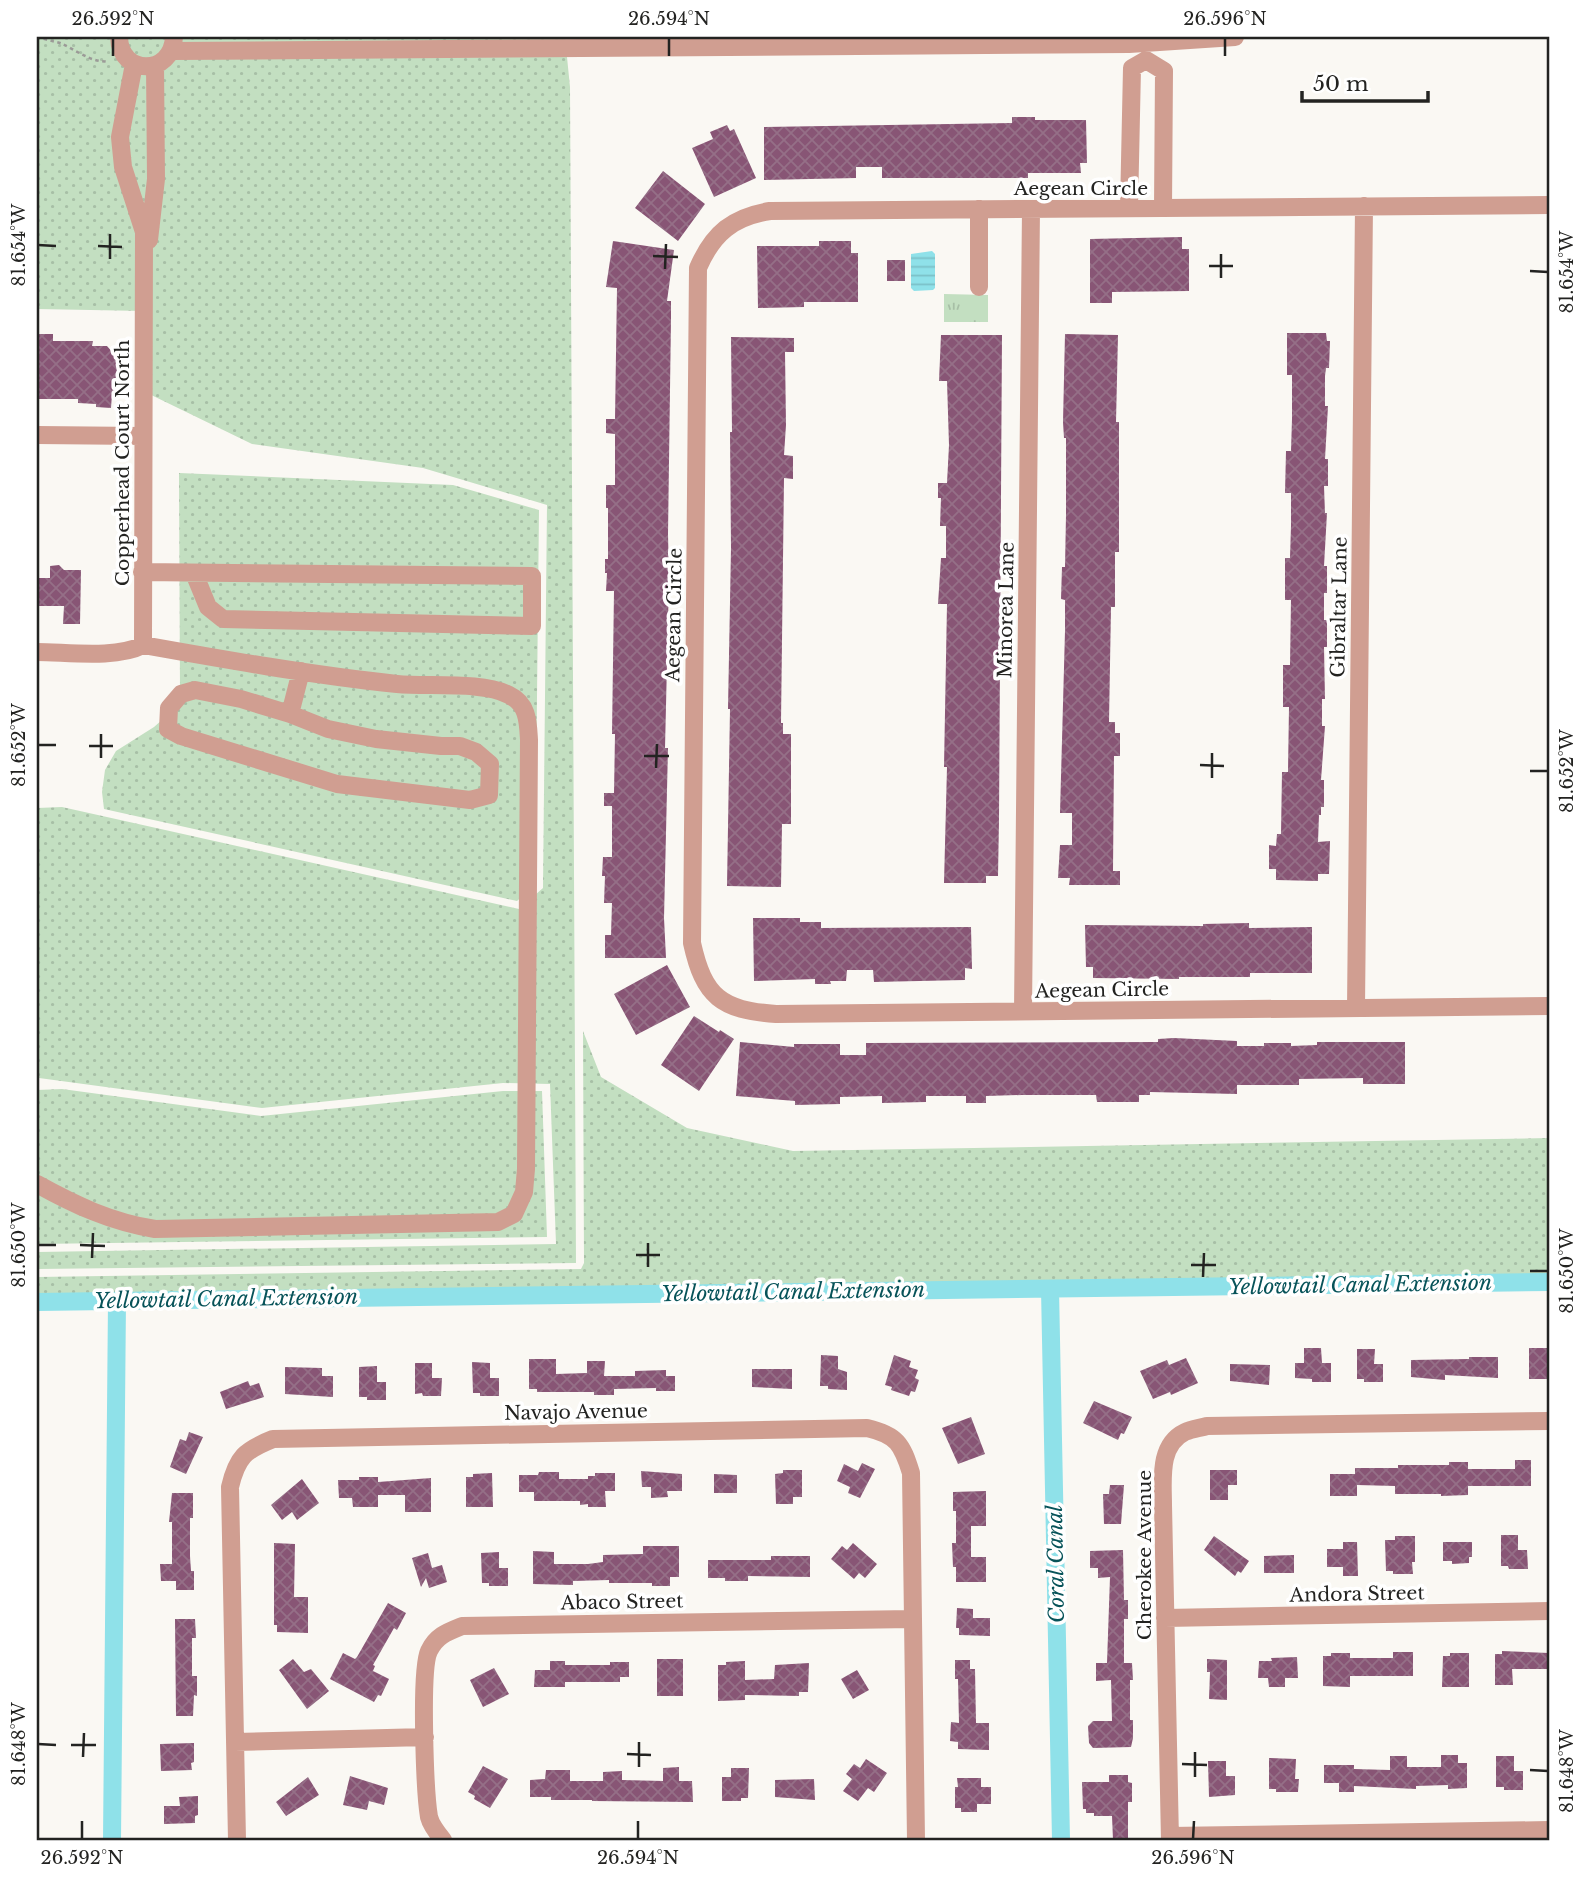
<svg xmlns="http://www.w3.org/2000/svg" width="1586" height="1877" viewBox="0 0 1586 1877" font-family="'Libre Baskerville',serif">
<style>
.grass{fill:url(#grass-dots)}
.park{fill:url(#park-tufts)}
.water{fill:url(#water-rules)}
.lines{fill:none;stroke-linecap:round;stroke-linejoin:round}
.canal{stroke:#8fe1e9;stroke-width:18}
.building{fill:url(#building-cross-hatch)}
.path{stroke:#9b9a97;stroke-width:2.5;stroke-dasharray:3.5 3.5;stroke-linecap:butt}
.minor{stroke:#d09e91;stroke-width:18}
.ticks{fill:none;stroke:#232321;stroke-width:2.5}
.labels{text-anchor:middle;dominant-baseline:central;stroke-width:7;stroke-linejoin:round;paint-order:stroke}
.street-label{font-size:19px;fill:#232321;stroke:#fff}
.water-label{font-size:21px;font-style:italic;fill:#075359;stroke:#fff}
.neatline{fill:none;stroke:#232321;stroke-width:2.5}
.ticks-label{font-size:18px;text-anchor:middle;fill:#232321}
</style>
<defs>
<pattern id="grass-dots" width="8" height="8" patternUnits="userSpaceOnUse" patternTransform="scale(1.75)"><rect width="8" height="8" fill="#c3dfc1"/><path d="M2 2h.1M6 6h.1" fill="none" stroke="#a7bfa6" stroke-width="1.8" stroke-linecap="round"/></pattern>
<pattern id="park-tufts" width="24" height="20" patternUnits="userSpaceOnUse" patternTransform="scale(1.75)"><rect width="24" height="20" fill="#c3dfc1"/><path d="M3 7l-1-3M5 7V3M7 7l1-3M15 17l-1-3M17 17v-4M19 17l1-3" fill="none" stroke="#a7bfa6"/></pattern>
<pattern id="water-rules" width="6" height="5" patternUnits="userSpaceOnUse" patternTransform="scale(1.75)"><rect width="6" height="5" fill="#8fe1e9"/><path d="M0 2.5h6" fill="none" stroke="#7bc1c8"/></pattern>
<pattern id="building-cross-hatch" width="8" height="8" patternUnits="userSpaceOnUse" patternTransform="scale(1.75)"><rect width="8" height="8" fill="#885575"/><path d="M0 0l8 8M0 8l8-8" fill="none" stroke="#956f87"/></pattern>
</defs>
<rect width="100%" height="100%" fill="#faf8f3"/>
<path class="grass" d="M37 37H565L570 87 576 1263 37 1269V1252L556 1244 550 1084 503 1083 262 1108 39 1078 37 1074V808L62 807 519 909 543 888 547 505 423 468 252 444 143 391 144 311 37 309Z
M179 473 453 485 539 510 535 885 517 901 104 809 102 792 105 770 116 751 154 727 171 712 180 692Z
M583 1031 601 1077 687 1128 793 1151 1549 1138V1288L37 1307V1277L581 1269 584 1263Z
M62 1089 261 1116 503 1091H542L547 1237 37 1244V1090Z"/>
<path class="park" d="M944 294 988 295V322H944Z"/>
<path class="water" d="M932 251 935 254V288L933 290 914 291 911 288V254Z"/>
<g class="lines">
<path class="canal" d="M1050 1289 1061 1840
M37 1302 1549 1282
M112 1840 117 1301"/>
</g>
<path class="building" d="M1012 117H1035V120H1086L1087 163H1080L1081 173H1028V178H882V167H856V178L764 180V127L1012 123Z
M727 125 730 131 734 129 756 178 714 197 692 148 713 139 710 132Z
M663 171 705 204 678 241 635 208Z
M1182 237V249H1189V291L1112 292V303H1090V239Z
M613 241 674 250 667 301H671V318L668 534 669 579 665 748H668L664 918 666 958H605V935H611L612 903H604L605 876H602L603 857H612V806H604V793H614L615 734H612L614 591H606L607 573H605V559H608V508H606V485H615V434L606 433V419H615L617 288 606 287Z
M819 241H851V253H858V302H804V307L758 308 757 246H819Z
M887 260H905V281H887Z
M1287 333H1326L1327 341H1330L1329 368H1326L1325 376V406H1328L1325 459H1328V486H1324L1325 513H1327L1324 566H1327V593H1324V620H1327V647H1324L1325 699H1322V726H1325L1321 780H1324V807H1321V815H1319L1318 842 1330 841 1329 874H1318V881L1276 880V869H1269V845L1276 846 1277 834H1281L1282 772H1288L1289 707H1283V665H1290L1291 600H1285V558H1290L1291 526V493H1285L1286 451H1291L1292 419V375H1287Z
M39 334H53V341H93L92 346H107L114 354H121V394H112L111 408 96 407V404L78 403V399H39Z
M1065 334 1118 335 1116 422H1119V552H1115V607H1111L1109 722H1115V733H1120V756H1114L1113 871H1120V885H1069L1070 878H1058L1060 845H1072V813H1060L1065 631V600L1061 599 1062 567H1065L1066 515V438H1064L1063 422Z
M941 335H1002L999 820 998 876H986V883H944L947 767H944L947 604H938L941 558H946V526H940L941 498H938V483H947L949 445 947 381H939Z
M731 337 794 338V352H785L786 425 784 455 793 456V479L784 478 781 723H783V734H791V824H782L781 887 727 886 730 709H728L731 548 730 432H732Z
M59 565 64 570H81L80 624H63L64 606H37V578H50V566Z
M753 918H800V922H821V928L971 927 972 969 965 968V980L874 982 873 970H847L846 981H830L831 984H815V979L754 981Z
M1249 923V928L1312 927V973H1250V977H1179V979L1093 978V967H1086L1085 925 1203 926V924Z
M667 965 690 1007 636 1035 614 994Z
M694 1016 719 1032 720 1030 734 1039 699 1091 661 1065Z
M1174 1038 1237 1041V1046H1264V1043H1291V1046L1317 1045V1042H1405V1084H1363V1078L1299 1079V1085H1237V1094L1150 1092V1095H1139V1102H1097L1096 1095H1022L986 1096V1103H966V1096H926V1102L882 1103V1096L840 1097V1104L795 1105V1101L736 1096 740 1042 794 1047V1044H840V1055H866V1043L1158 1042V1039Z
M1304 1348H1321L1322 1363H1331V1382H1312V1379L1295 1378V1363H1304Z
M1529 1348H1547V1354H1549V1379H1529Z
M1357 1349H1375L1374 1364H1383V1382H1364V1379H1357Z
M821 1355 838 1356V1369L847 1372V1390L828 1389V1386H820Z
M894 1355 911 1361 909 1367 918 1370 915 1378 919 1380 915 1392 911 1391 909 1396 891 1390 892 1387 885 1385Z
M1469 1357H1498V1378L1445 1375V1380L1411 1377V1360L1469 1359Z
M1186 1358 1198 1383 1171 1395 1170 1392 1153 1399 1140 1371 1167 1360 1169 1365Z
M529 1359H556V1374L587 1373V1361H605L604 1376H635V1371L666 1370V1376H675V1391H656V1388L614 1389V1395H594V1392H537V1389H529Z
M472 1362 490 1363V1378H499V1396H480V1393H473Z
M415 1363H432V1378H442L441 1396H423L422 1393 415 1394Z
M1230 1364 1270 1365 1269 1385 1230 1381Z
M377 1366V1382H386V1400H367V1397H359V1367Z
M285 1367 322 1368V1376H333V1397L285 1394Z
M752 1369H792V1389L752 1387Z
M248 1381 250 1386 259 1383 264 1397 226 1409 220 1392Z
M1094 1401 1132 1417 1124 1434 1121 1433 1118 1440 1083 1423Z
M971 1417 985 1454 958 1464 942 1428Z
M189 1432 203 1437 186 1474 170 1467 180 1439 186 1441Z
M1515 1460H1531V1486H1468V1495L1441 1496V1494H1395V1486L1357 1485V1496H1330V1474H1355V1468H1398V1465H1449V1462H1468V1469H1515Z
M862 1463 875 1469 860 1498 848 1493 850 1487 837 1481 844 1464 858 1471Z
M783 1470H802V1497H793V1504H776L775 1474 783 1473Z
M1210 1470H1237V1485H1228V1500H1210Z
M641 1471 682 1474V1491H667L668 1497 651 1498V1487H642Z
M539 1472H559V1479H588V1476H595V1473H615V1491H605L606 1507H588V1504L580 1505V1501H534V1492H519V1475H538Z
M492 1473 493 1507H466V1477H473V1474Z
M714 1474 737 1475V1493H714Z
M359 1477H378V1482L431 1478V1512H405V1495H378V1507H353L352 1498H339L338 1480H359Z
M302 1479 319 1503 297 1520 292 1512 282 1520 271 1505Z
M1110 1485H1124L1121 1524H1104L1103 1494H1109Z
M986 1491V1526H971V1557H986V1582H956V1567H953L952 1543H956V1511H953V1492Z
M172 1493H193V1518H190V1556L191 1571H194V1590H176V1581H161L160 1564H172V1522H169Z
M1501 1535H1518V1550H1527L1528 1569H1509L1508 1566H1501Z
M1214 1536 1249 1561 1241 1573 1238 1571 1235 1576 1204 1550Z
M1395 1536H1415V1562H1412L1413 1574H1393V1571H1386L1385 1540H1395Z
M1343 1542H1357L1358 1576H1343V1567H1327V1549H1343Z
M1443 1542H1472V1557H1469V1563L1452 1564V1561H1443Z
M274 1543 295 1544 294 1597H308V1633L277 1632V1625H274Z
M853 1543 877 1564 865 1578 859 1573 854 1579 831 1559 842 1546 847 1550Z
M643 1546H679V1577H670V1586H652V1583H609V1580L573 1581V1585L533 1584V1551L554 1552V1564H588L603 1562V1555L643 1554Z
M1123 1550 1124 1600H1128V1619H1124V1663H1132L1133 1680H1130V1720H1133V1738L1131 1747 1093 1748 1089 1743 1088 1726 1093 1721H1112L1111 1680 1096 1681V1663H1107L1110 1577 1098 1578V1568H1090V1551Z
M499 1552V1568H508V1586H489V1583H482L481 1553Z
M428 1553 432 1568 442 1565 447 1582 429 1588 426 1578 421 1587 412 1558Z
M1294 1555V1573H1264V1556Z
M771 1556H810V1577L748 1576V1581H725V1578H708V1560H771Z
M388 1603 406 1613 397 1630 394 1628 373 1665 375 1666 373 1671 389 1679 381 1696 378 1695 374 1702 330 1679 343 1653 355 1659 357 1657Z
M957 1608 973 1609V1618H990V1636L959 1635V1628H956Z
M175 1619H195L196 1638H192V1676H197V1696L194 1695 193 1716H176Z
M1502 1651 1549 1653V1669H1512L1513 1685H1495V1654H1502Z
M1393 1652H1413V1676H1350V1687L1323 1686V1656H1331V1653H1350V1658H1393Z
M1450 1653H1469V1687H1442L1443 1656H1450Z
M1297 1657 1298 1678H1285V1687H1269L1268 1678H1258L1259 1661H1272L1271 1658Z
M293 1659 304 1672 311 1669 329 1691 307 1709 279 1670Z
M657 1659H683V1696H657Z
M1207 1659 1227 1660V1700L1209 1699 1210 1672H1207Z
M955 1660H970V1669H975L976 1723H989V1750L958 1749V1742L950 1741 951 1722 959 1723 958 1679H955Z
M550 1661H565V1665H610V1662H629V1677H620V1682H565V1687H534L535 1670H550Z
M745 1661V1680L774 1679 775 1665 809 1663 808 1692H799V1696L745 1695V1700L718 1701V1665H726V1662Z
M494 1668 509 1694 483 1707 470 1680Z
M857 1670 869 1690 853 1699 841 1679Z
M194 1743V1762L191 1763 192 1770 161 1771 160 1744Z
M1441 1755H1458V1763H1467V1788L1448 1789V1785L1416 1786V1789L1354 1786V1792H1339V1783H1324V1765H1354V1769L1390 1770V1756H1407V1767H1441Z
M1496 1756H1514V1771H1523V1790H1504V1787H1496Z
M1269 1758 1296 1759 1295 1779H1299L1298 1792H1276V1789H1269Z
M866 1759 887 1773 874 1792 868 1788 858 1801 843 1791 852 1779 846 1774 854 1764 860 1768Z
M1208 1761H1226V1776H1235V1795L1209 1797Z
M483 1766 508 1779 490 1808 474 1799 475 1796 468 1792Z
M679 1767V1781H692L693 1802 592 1801V1800H551V1797H530V1780L545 1779 546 1770H570V1781H603V1772L622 1771V1780L663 1781V1768Z
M731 1768H749L748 1798H741V1801H722V1777H731Z
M1109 1775H1128V1782L1132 1783V1802H1128V1840H1113L1112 1816H1094V1813H1086V1809H1083L1082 1782H1109Z
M350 1776 388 1788 384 1805 369 1801 367 1810 343 1805Z
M308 1777 319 1795 286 1816 276 1802Z
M957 1778H981V1787H991V1804H977V1812H961V1808H955V1787H958Z
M814 1779 815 1800 775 1797V1780Z
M198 1796V1815L195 1816V1823L164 1824V1806H180L179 1797Z"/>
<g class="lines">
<path class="path" d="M37 37C44 39 52 41 60 43 75 49 92 64 109 61"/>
<path class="minor" d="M119 37C120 76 172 76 174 37
M171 51 1129 44 1235 37
M1146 60 1164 71 1163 208
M134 64 120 137 123 167 144 232 143 645
M1549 205 770 211C733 217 713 233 698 268L692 943C704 997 721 1010 776 1014L1549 1006
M1129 208 1132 68 1146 60
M979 209V287
M149 240 156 179 155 65
M37 435 142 436
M142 572 532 576V626L223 619 208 607 194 573
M37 652C67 652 116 659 143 645
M290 714 241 699 195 690 181 694 169 708 168 729 181 736 337 784 470 800 489 795 490 764 476 752 460 746H441L376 739 328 729 290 714 301 671
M1356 1008 1364 206
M1023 1011 1031 209
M37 1184C75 1205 111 1222 155 1229L498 1222 514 1214 524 1192 526 1169 529 740C528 722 528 704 509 695 483 681 428 687 397 684 312 675 227 660 143 645
M1165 1618 1549 1611
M235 1742 425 1737
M1170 1836 1549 1830
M237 1840 230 1487C237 1457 245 1450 273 1439L867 1428C897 1435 902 1444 911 1473L916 1840
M443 1840C438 1834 431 1825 429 1817 425 1793 420 1670 429 1651 436 1636 447 1632 462 1626L912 1619
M1170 1840 1163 1505C1163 1480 1158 1445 1185 1432 1191 1429 1200 1428 1207 1426L1549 1421"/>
</g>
<path class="ticks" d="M113 56V38M669 56V38M1225 56V38M38 245 56 246M98 246 122 247M653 256 678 257M110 259V234M1209 266H1233M665 269 666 244M1530 271 1548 272M1221 278V254M38 745H56M89 746H113M644 756H669M101 758V734M1200 765 1224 766M656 768 657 744M1530 771H1548M1212 778V753M38 1245H56M80 1245 105 1246M636 1255H660M92 1258 93 1233M1191 1265H1216M648 1267V1243M1530 1271H1548M1203 1277 1204 1253M38 1744 56 1745M71 1745H96M627 1754 651 1755M83 1757 84 1733M1182 1764 1207 1765M639 1767V1742M1530 1770 1548 1771M1195 1777V1752M82 1839V1821M638 1839V1821M1193 1839 1194 1821"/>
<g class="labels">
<g class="street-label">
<text x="1081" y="188">Aegean Circle</text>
<text transform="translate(122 463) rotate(-90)">Copperhead Court North</text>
<text transform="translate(1339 607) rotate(-89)">Gibraltar Lane</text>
<text transform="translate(1006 610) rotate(-89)">Minorea Lane</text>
<text transform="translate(674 615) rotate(-89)">Aegean Circle</text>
<text transform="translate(1102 990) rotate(-1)">Aegean Circle</text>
<text transform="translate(576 1412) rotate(-1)">Navajo Avenue</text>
<text transform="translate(1144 1555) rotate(-90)">Cherokee Avenue</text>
<text transform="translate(1357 1594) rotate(-1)">Andora Street</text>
<text transform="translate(622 1602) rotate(-1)">Abaco Street</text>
</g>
<g class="water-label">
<text transform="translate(1360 1285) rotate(-1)">Yellowtail Canal Extension</text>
<text transform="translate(793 1292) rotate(-1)">Yellowtail Canal Extension</text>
<text transform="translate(226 1299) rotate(-1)">Yellowtail Canal Extension</text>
<text transform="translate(1056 1564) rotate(-91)">Coral Canal</text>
</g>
</g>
<rect width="1586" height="1877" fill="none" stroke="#ffffff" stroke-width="77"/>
<path d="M1302 91v10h126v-10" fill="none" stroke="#232321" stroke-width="3.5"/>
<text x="1313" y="91" font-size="21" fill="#232321" stroke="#ffffff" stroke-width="5" paint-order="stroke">50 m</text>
<rect x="38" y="38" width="1510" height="1801" class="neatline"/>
<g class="ticks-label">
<text x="113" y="25">26.592°N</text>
<text x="669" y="25">26.594°N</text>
<text x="1225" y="25">26.596°N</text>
<text transform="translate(19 245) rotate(-90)" y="6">81.654°W</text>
<text transform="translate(1567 272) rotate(-90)" y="6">81.654°W</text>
<text transform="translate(19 745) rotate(-90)" y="6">81.652°W</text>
<text transform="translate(1567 771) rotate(-90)" y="6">81.652°W</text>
<text transform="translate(19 1245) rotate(-90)" y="6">81.650°W</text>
<text transform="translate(1567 1271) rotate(-90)" y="6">81.650°W</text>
<text transform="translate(19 1744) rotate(-90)" y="6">81.648°W</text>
<text transform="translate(1567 1771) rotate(-90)" y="6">81.648°W</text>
<text x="82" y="1864">26.592°N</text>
<text x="638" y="1864">26.594°N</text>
<text x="1193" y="1864">26.596°N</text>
</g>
</svg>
